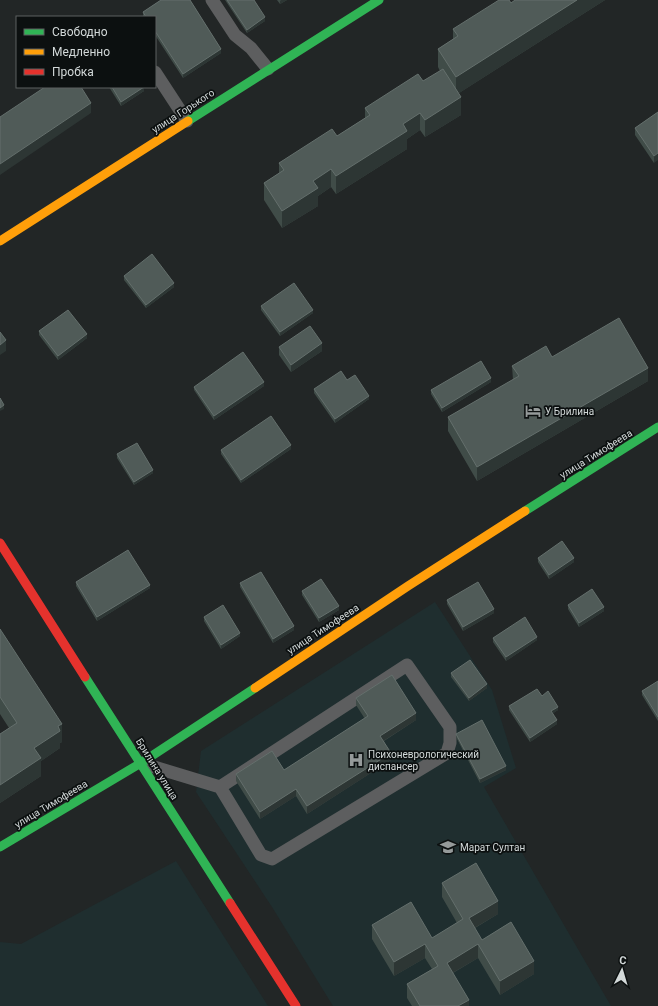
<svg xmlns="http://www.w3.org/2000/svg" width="658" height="1006" viewBox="0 0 658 1006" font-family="Roboto,sans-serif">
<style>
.built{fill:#1f2e2f}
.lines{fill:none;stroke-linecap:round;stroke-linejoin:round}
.lane{stroke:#5d5e5f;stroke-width:13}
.fast{stroke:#30b455;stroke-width:9}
.slow{stroke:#ff9f0a;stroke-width:9}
.jam{stroke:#e5322d;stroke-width:9}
.wall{fill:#404c48}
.shaded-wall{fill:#2d3634}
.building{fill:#505b58;stroke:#646f6c}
.labels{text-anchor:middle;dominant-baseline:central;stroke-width:3.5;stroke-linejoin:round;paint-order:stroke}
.street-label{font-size:10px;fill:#d3d9d9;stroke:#0c1010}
.poi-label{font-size:10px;fill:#d3d9d9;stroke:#0c1010;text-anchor:start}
</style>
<rect width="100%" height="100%" fill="#222626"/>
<path class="built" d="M435 602 492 690 516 768 484 787 611 1006H333L272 907 196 792 201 751Z
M176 861 268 1006H0V942L21 944Z"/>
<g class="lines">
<path class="lane" d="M212 0 235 35 251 48 268 69
M155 72 187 121
M141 763 220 787 261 855 272 859 447 753 450 743V727L407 665 220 787"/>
<path class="fast" d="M188 121 379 0
M525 511 658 427
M85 677 230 903
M0 847 141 763 255 688"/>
<path class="slow" d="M0 241 188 121
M255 688 408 586 525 511"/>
<path class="jam" d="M0 543 85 677
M230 903 296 1006"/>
</g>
<path class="wall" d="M161 0H190L221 49V53L183 78 155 35V17H143V12Z
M225 0H254L265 21 247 33Z
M277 0H287L280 4Z
M515 0H605L459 93 461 115 425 137 420 130 407 139V149L336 194 331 187 318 196V206L282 228 264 200V183L279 173V163L337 136 365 118V108L423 81 440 71 438 67V49L453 39V29L511 3Z
M109 87H144V91L121 106Z
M658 112 654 163 635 135V128Z
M124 276 174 287 146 308 124 280Z
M261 306 313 313 280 336 261 310Z
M39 331 87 338 58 360 39 335Z
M279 347 322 351 291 372 279 355Z
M552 357 648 381 477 481 448 431V417L513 380 512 366Z
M347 380 369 399 335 423 314 393V389Z
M491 382 442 412 431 394V390Z
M264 386 214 420 194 390V387Z
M291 449 241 483 221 454V450Z
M117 454 153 473 134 485 117 458Z
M538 558 574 562 549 579 538 562Z
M76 582 150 588 97 621 76 586Z
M240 583 294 630 273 643 240 587Z
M302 591 339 610 319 622 302 595Z
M447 600 494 613 463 631 447 604Z
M568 605 604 611 579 627 568 609Z
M204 617 240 636 221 649 204 621Z
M0 629 62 742 60 743V748L41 761V776L0 803V734L9 728 0 714Z
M493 638 537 640 506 661 493 642Z
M451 673 487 688 469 701 451 677Z
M658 681V721L642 695V691Z
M542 696 558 710 553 713 557 724 530 742 509 710V706Z
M356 698 416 720 384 741 391 760 307 814 296 796 260 819 236 781V774L284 770 365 719 356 705Z
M456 734 506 770 480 783 456 737Z
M442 883 498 914 475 928 482 940 534 974 500 995 478 958 453 973 469 1006H412L407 998V984L432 969 425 958 394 976 372 939V925L432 938 457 923 442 897Z"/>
<path class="shaded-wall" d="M281 0H287L280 4V1Z
M577 0H605L456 95V77Z
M265 17V21L247 33V30Z
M221 49V53L183 78V74Z
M144 87V91L121 106V102Z
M461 97V115L425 137V120Z
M91 103V113L0 175V164Z
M420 113V130L407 139V149L336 194V176L403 124Z
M658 153V160L654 163V156Z
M331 169V187L318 196V206L282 228V211L313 181Z
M174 283V287L146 308V305Z
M313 310V313L280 336V332Z
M87 334V338L58 360V356Z
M6 340V351L0 355V345Z
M322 343V351L291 372V365Z
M648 368V381L477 481V467Z
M491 378V382L442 412V408Z
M264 382V386L214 420V416Z
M369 396V399L335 423V419Z
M4 405V409L0 411V408Z
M291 445V449L241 483V480Z
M153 470V473L134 485V482Z
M574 558V562L549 579V575Z
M150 585V588L97 621V617Z
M339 606V610L319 622V618Z
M604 607V611L579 627V623Z
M494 609V613L463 631V627Z
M294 626V630L273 643V639Z
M240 633V636L221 649V645Z
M537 637V640L506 661V657Z
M487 684V688L469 701V698Z
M558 707V710L551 715V711Z
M416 713V720L380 743V736Z
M557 720V724L530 742V738Z
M62 724V742L60 743V748L41 761V776L0 803V785L34 748 58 726Z
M391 753V760L307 814V806Z
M506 766V770L480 783V779Z
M296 789V796L260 819V812Z
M498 901V914L469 931V918Z
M425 944V958L394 976V962Z
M478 944V958L447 976V963Z
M534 961V974L500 995V981Z
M469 1000V1006H458Z"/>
<path class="building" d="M161 0H190L221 49 183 74 155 31V17H146L143 12Z
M227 0H254L265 17 247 30Z
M499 0H509L511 3 515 0H577L456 77 438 49 458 36 453 29Z
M443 69 461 97 425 120 420 113 403 124 407 131 336 176 331 169 313 181 318 188 282 211 264 183 284 170 279 163 332 129 337 136 370 115 365 108 418 74 423 81Z
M45 87H81L91 103 0 164V117Z
M112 87H144L121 102Z
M658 112V153L654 156 635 128Z
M152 254 174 283 146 305 124 276Z
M294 283 313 310 280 332 261 306Z
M68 310 87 334 58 356 39 331Z
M619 318 648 368 477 467 448 417 519 376 512 366 546 346 552 357Z
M310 326 322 343 291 365 279 347Z
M0 332 6 340 0 345Z
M243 352 264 382 214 416 194 387Z
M481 361 491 378 442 408 431 390Z
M341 371 347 380 355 375 369 396 335 419 314 389Z
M0 398 4 405 0 408Z
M271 416 291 445 241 480 221 450Z
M137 443 153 470 134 482 117 454Z
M562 541 574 558 549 575 538 558Z
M128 550 150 585 97 617 76 582Z
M261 572 294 626 273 639 240 583Z
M321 579 339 606 319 618 302 591Z
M478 582 494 609 463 627 447 600Z
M592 589 604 607 579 623 568 605Z
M223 605 240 633 221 645 204 617Z
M525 617 537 637 506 657 493 638Z
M0 629 62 724 58 726 60 731 34 748 41 758 0 785V734L17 723 0 697Z
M470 660 487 684 469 698 451 673Z
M392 675 416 713 380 736 391 753 307 806 296 789 260 812 236 774 272 751 284 770 368 716 356 698Z
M658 681V717L642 691Z
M537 689 542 696 548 691 558 707 551 711 557 720 530 738 509 706Z
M482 720 506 766 480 779 456 734Z
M476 863 498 901 469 918 482 940 511 922 534 961 500 981 478 944 447 963 469 1000 458 1006H420L407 984 438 966 425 944 394 962 372 925 411 902 432 938 463 919 442 883Z"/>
<defs>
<symbol id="hotel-bare" viewBox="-9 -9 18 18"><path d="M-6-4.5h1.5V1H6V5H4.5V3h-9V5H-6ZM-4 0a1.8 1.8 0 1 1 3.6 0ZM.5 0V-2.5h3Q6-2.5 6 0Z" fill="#959a9a" stroke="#0c1010" stroke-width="2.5" paint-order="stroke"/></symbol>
<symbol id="hospital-bare" viewBox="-9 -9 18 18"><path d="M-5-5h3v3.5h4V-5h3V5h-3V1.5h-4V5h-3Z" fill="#959a9a" stroke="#0c1010" stroke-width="2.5" paint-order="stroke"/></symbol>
<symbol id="school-bare" viewBox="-9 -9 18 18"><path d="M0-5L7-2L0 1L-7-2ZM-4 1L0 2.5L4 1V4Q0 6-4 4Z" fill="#959a9a" stroke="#0c1010" stroke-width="2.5" paint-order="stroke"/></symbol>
</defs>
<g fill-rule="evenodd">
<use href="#hotel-bare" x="522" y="400" width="22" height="22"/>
<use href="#hospital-bare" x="345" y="749" width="22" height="22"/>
<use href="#school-bare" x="437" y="836" width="22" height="22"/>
</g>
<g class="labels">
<g class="street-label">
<text transform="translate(183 111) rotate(-33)">улица Горького</text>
<text transform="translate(596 454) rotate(-32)">улица Тимофеева</text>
<text transform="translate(323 629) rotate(-33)">улица Тимофеева</text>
<text transform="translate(157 769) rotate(58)">Брилина улица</text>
<text transform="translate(51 804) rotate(-31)">улица Тимофеева</text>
</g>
<g class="poi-label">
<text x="545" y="411">У Брилина</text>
<text x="368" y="754">Психоневрологический<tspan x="368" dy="12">диспансер</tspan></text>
<text x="460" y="847">Марат Султан</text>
</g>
</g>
<rect x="16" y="16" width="140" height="72" fill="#0c1010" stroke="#5c6060"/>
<rect x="24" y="29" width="20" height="6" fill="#30b455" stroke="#5c6060"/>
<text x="52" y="36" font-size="12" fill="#d3d9d9">Свободно</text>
<rect x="24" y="49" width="20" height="6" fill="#ff9f0a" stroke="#5c6060"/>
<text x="52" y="56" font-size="12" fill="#d3d9d9">Медленно</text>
<rect x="24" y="69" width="20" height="6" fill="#e5322d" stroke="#5c6060"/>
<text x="52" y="76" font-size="12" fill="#d3d9d9">Пробка</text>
<g transform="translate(622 970) rotate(5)" stroke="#0c1010" stroke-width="3" paint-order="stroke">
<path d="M0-3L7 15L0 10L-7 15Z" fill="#d3d9d9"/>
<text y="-6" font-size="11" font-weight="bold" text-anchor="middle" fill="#d3d9d9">С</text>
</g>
</svg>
